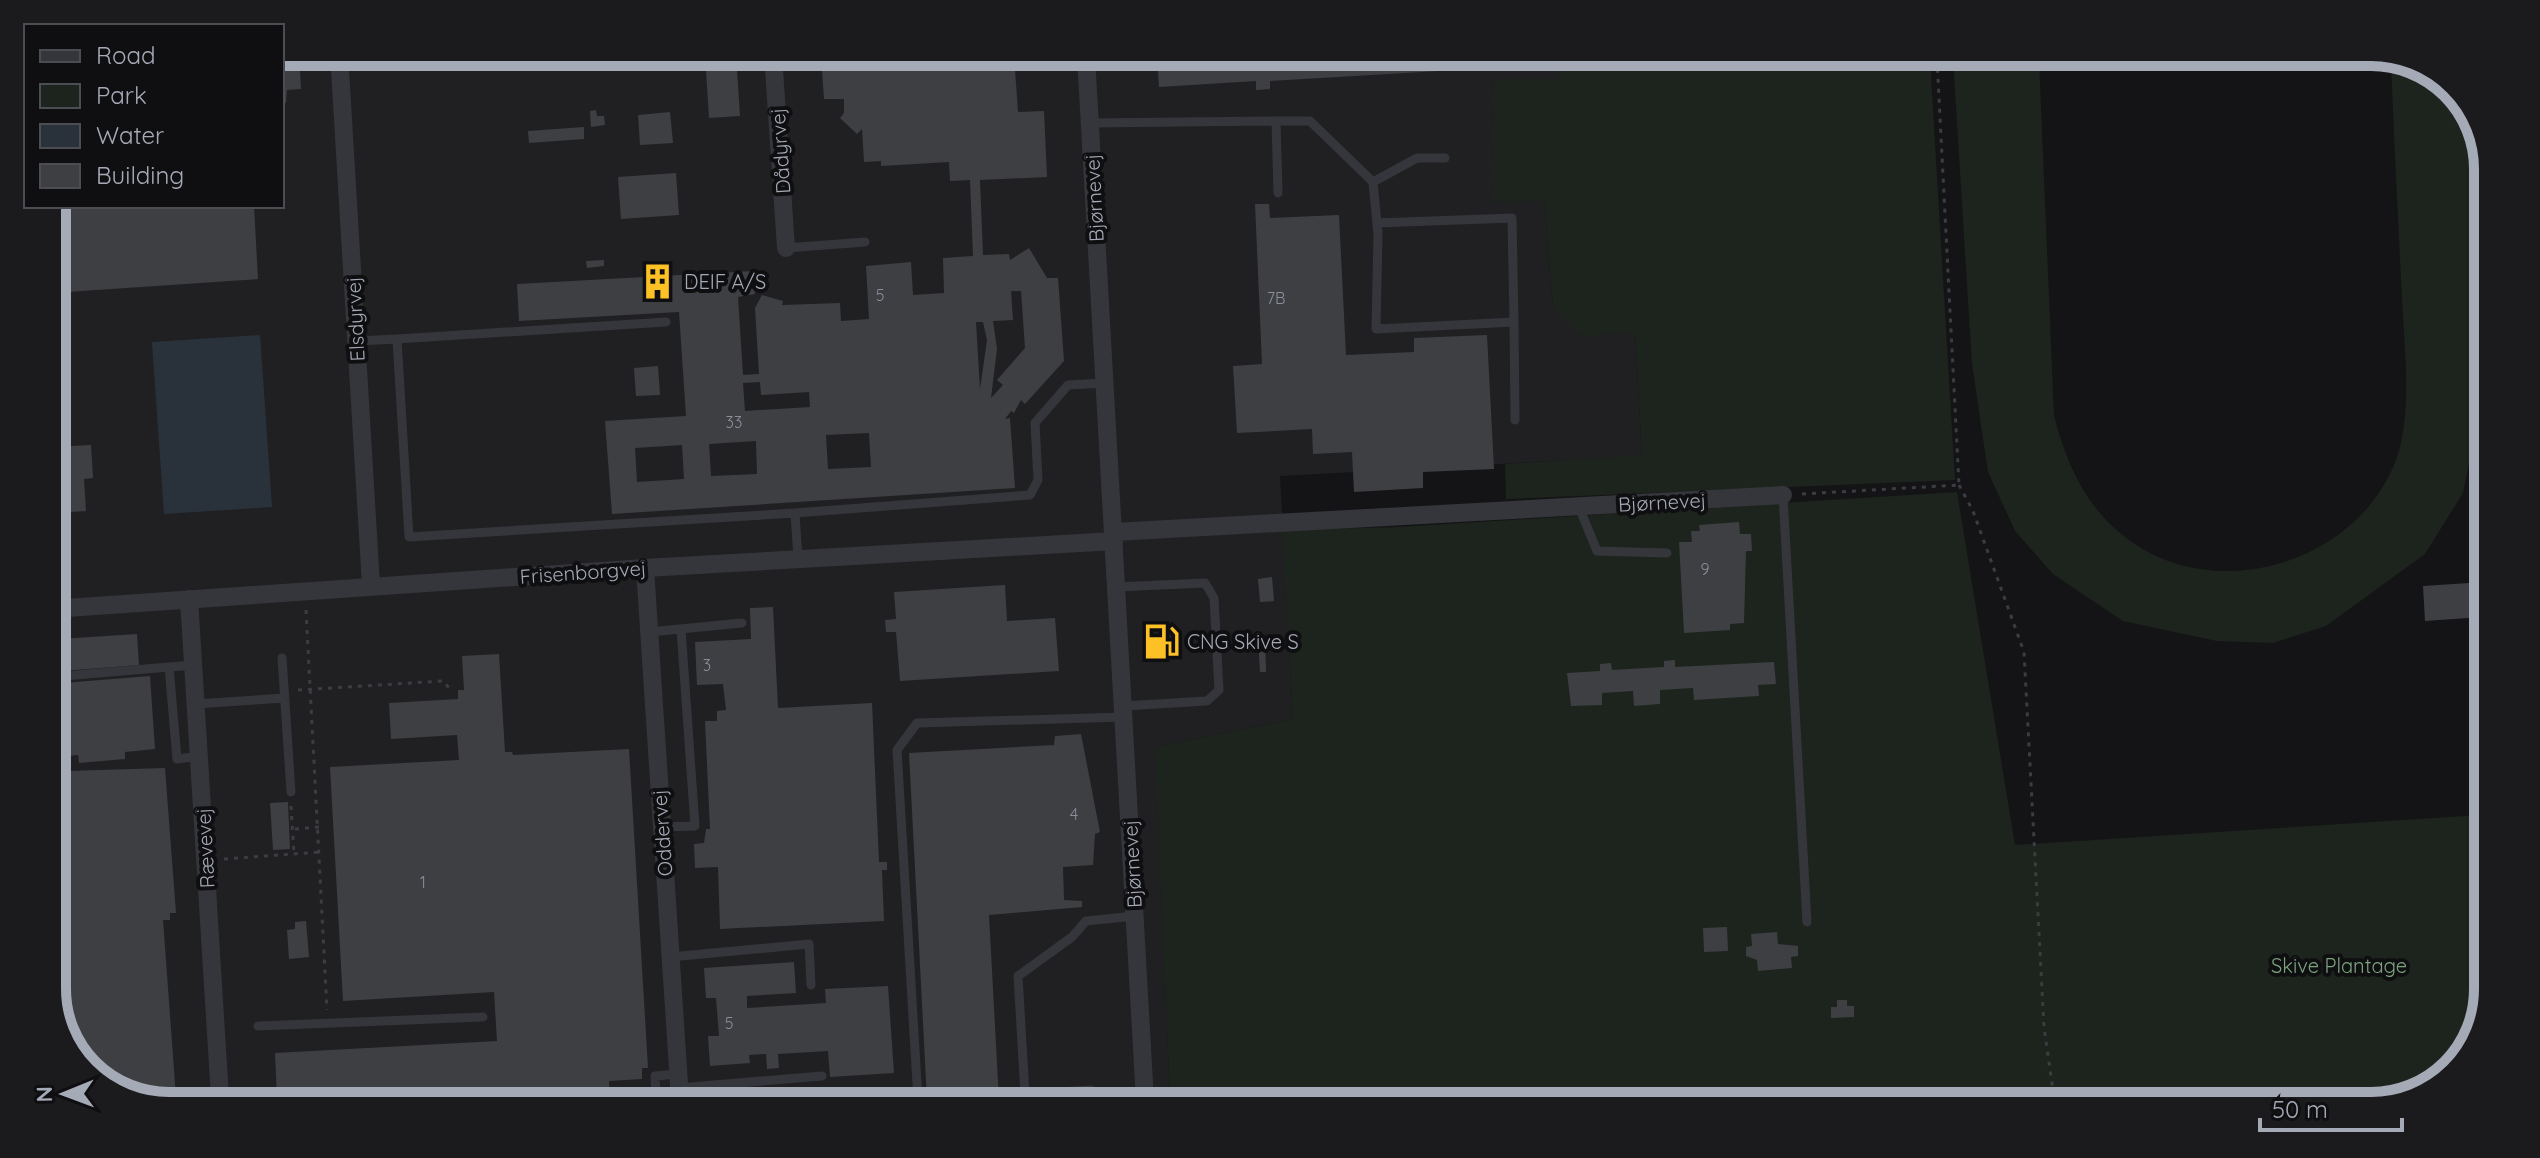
<svg xmlns="http://www.w3.org/2000/svg" width="2540" height="1158" viewBox="0 0 2540 1158" font-family="Quicksand,sans-serif">
<style>
.built{fill:#202023}
.green{fill:#1c241d}
.water{fill:#29323b}
.building{fill:#3e3f43;fill-rule:evenodd}
.lines{fill:none;stroke-linecap:round;stroke-linejoin:round}
.path{stroke:#3b3d42;stroke-width:3;stroke-dasharray:4 6;stroke-linecap:butt}
.service{stroke:#35363b;stroke-width:9}
.minor{stroke:#35363b;stroke-width:18}
.labels{text-anchor:middle;dominant-baseline:central;stroke-width:8;stroke-linejoin:round;paint-order:stroke}
.number-label{font-size:16px;fill:#8b8f9a}
.street-label{font-size:20px;fill:#a5aab7;stroke:#0f0f11}
.poi-label{font-size:20px;fill:#a5aab7;stroke:#0f0f11;text-anchor:start}
.park-label{font-size:20px;fill:#7ba47f;stroke:#0f0f11}
.rim{fill:none;stroke:#a5aab7;stroke-width:10}
</style>
<rect width="100%" height="100%" fill="#141416"/>
<path class="built" d="M282 52 1562 58 1560 79 1494 202 1544 200 1553 307 1635 331 1642 456 1280 476 1293 719 1156 747 1170 1101 124 1097 72 1055 52 997V206H282Z"/>
<path class="green" d="M1562 58 1930 59 1955 480 1506 499 1505 464 1642 455 1635 332 1582 336 1553 307 1544 201 1493 202 1494 79H1559Z
M1953 59 2039 60 2054 416C2067 466 2088 512 2132 542 2225 608 2374 556 2401 443 2411 396 2404 345 2402 298 2398 219 2394 140 2391 61 2418 61 2420 64 2441 81 2478 112 2479 126 2482 174L2479 415 2463 493 2425 554 2326 626 2273 643 2217 641 2123 621 2053 574 2015 531 1988 472 1972 364Z
M1957 492 2015 845 2481 815 2479 1034 2437 1086 2372 1106 1170 1101 1155 747 1293 719 1282 530 1399 527Z"/>
<path class="water" d="M260 335 272 507 164 514 152 342Z"/>
<path class="building" d="M282 52 299 53 301 89 287 90 286 103 282 104Z
M705 54H736L740 116 709 118Z
M821 55H1014L1018 112 1044 111 1047 177 980 180 983 255 1009 254 1010 260 1029 248 1047 278H1058L1064 361 1025 404 1021 400 1014 413 1011 411 1005 419 1010 418 1015 488 612 514 605 421 686 416 679 312 519 321 517 284 753 271 755 294 738 297 743 375 759 374 755 308 762 295 783 301 782 305 840 303 841 321 869 319 866 266 911 262 913 295 944 293 943 258 973 256 970 180 950 181 949 162 881 166V161L864 162 862 129 857 134 840 118 844 113V99H824ZM1011 291H1021L1025 348 997 380 1003 385 991 398 997 349 993 321 1013 320ZM976 322H983L987 340 980 389ZM760 382 761 395 809 392 810 407 745 411 743 383ZM869 433 871 467 828 469 826 435ZM756 441 757 474 711 476 709 444ZM682 445 684 479 637 482 635 448Z
M1157 56 1522 57 1523 66 1270 81V89L1256 90V81L1159 87Z
M596 110 597 116H604L605 125 591 127 590 111Z
M670 112 673 143 640 145 638 115Z
M584 127V139L529 143 528 131Z
M676 173 679 215 621 219 618 177Z
M1255 204H1269L1270 218 1339 215 1346 355 1414 352V338L1487 335 1494 469 1423 472V488L1354 492 1352 452 1313 454 1312 429 1237 433 1233 366 1262 364Z
M52 206H254L258 279 52 293Z
M604 260V266L587 268 586 261Z
M658 366 660 395 636 396 634 368Z
M91 445 93 478 84 479 86 511 55 513 52 447Z
M1739 522 1740 534H1751L1752 551H1746L1744 623 1730 624V630L1684 633 1679 542H1692L1691 531H1700L1699 525Z
M1272 577 1274 601 1260 602 1258 579Z
M2484 582 2483 617 2425 621 2423 586Z
M1005 585 1007 621 1055 618 1059 671 900 681 896 632H886L885 620 896 619 894 592Z
M773 607 778 708 872 703 879 862H887V870H882L884 921 720 929 718 867 695 868 694 844 704 843 706 829H710L705 721H717V711L726 710 723 684 697 685 695 642 751 639 750 608Z
M137 634 139 665 62 671 59 639Z
M1258 638H1265L1266 672H1260Z
M499 654 505 752H512L513 755 629 749 648 1068H642V1079L609 1081 610 1099 277 1098 275 1053 497 1041 494 992 343 1001 330 767 459 760 457 735 391 739 389 703 458 699V690H464L462 656Z
M1675 660V667L1774 662 1776 684 1758 685 1759 696 1694 700 1693 688 1660 690V704L1634 706 1633 691 1602 693V705L1571 706 1567 673 1600 671V664L1611 663 1612 670 1664 667V661Z
M150 676 155 749 125 752V759L79 763 78 755 67 756 68 771 165 768 176 913H170V920H163L176 1097H124L72 1055 52 997V740L67 739 63 683Z
M1081 734 1100 832 1095 834 1093 865 1063 867 1064 900 1082 901V907L989 915 999 1100H927L909 753 1054 745 1055 736Z
M288 802 290 849 273 850 270 803Z
M306 921 309 957 289 959 287 930 295 929V922Z
M1727 927 1728 951 1704 952 1703 928Z
M1777 932 1778 944 1798 946V956L1791 957 1792 968 1758 971 1757 960 1746 956V947L1752 946 1751 934Z
M794 962 796 993 747 996V1008L826 1003 825 989 888 986 894 1073 830 1077 828 1051 778 1054 779 1068 767 1069 766 1054 749 1055 750 1063 710 1066 708 1036H719L716 998H706L704 968Z
M1837 1000H1847V1006H1854V1017L1831 1018V1007H1837Z"/>
<g class="lines">
<path class="path" d="M1959 485 1973 511 2024 652 2044 1027 2055 1105
M1802 494 1959 485 1937 59
M306 610 327 1010
M298 690 443 681 450 689
M291 806 294 854
M295 829 319 827
M224 859 320 852"/>
<path class="service" d="M1276 121H1310L1373 182 1378 234 1376 329 1514 322 1515 420
M1089 123 1276 121 1278 193
M1373 182 1417 158H1445
M1377 223 1512 218 1514 322
M786 248 865 242
M666 322 397 339 409 537 795 513 798 559
M357 341 397 339
M1783 495 1807 922
M1579 507 1597 551 1667 553
M795 513 1030 495 1038 480 1035 423 1068 385 1104 383
M1116 587 1205 583 1214 598 1219 690 1207 701 1123 706
M649 632 742 623
M282 658 291 792
M194 665 169 667 177 759 200 756
M52 677 169 667
M196 704 284 698
M662 827 695 826 681 629
M670 957 809 944 811 985
M258 1026 483 1017
M679 1088 822 1076
M1091 1090 1025 1094 1018 976 1072 937 1086 921 1135 916
M656 1099 655 1076 678 1074
M918 1100 897 750 917 723 1124 717"/>
<path class="minor" d="M339 53 371 585
M773 54 786 248
M1086 56 1145 1101
M1114 532 1783 495
M645 568 680 1099
M189 599 220 1097
M52 609 645 568 1114 541"/>
</g>
<defs>
<symbol id="building-bare" viewBox="-9 -9 18 18"><path d="M-4-6H4V6H1V3H-1V6H-4ZM-2.5-4.3h1.7v1.8h-1.7ZM.8-4.3h1.7v1.8H.8ZM-2.5-1h1.7V.8h-1.7ZM.8-1h1.7V.8H.8Z" fill="#fec125" stroke="#0f0f11" stroke-width="2.5" paint-order="stroke"/></symbol>
<symbol id="fuel-bare" viewBox="-9 -9 18 18"><path d="M-5.5-6h7V0h2V4h1.3V-2.5L3-4.5l.8-.8L6-3V5H2.5V1h-1V6h-7ZM-4.2-4.7v3.2H.2V-4.7Z" fill="#fec125" stroke="#0f0f11" stroke-width="2.5" paint-order="stroke"/></symbol>
</defs>
<g fill-rule="evenodd">
<use href="#building-bare" x="632" y="256" width="51" height="51"/>
<use href="#fuel-bare" x="1136" y="616" width="51" height="51"/>
</g>
<g class="labels">
<g class="number-label">
<text x="880" y="295">5</text>
<text x="1276" y="298">7B</text>
<text x="734" y="422">33</text>
<text x="1705" y="569">9</text>
<text x="707" y="665">3</text>
<text x="1074" y="814">4</text>
<text x="423" y="882">1</text>
<text x="729" y="1023">5</text>
</g>
<g class="street-label">
<text transform="translate(780 151) rotate(-94)">Dådyrvej</text>
<text transform="translate(1094 198) rotate(-93)">Bjørnevej</text>
<text transform="translate(355 319) rotate(-93)">Elsdyrvej</text>
<text transform="translate(1662 502) rotate(-3)">Bjørnevej</text>
<text transform="translate(583 572) rotate(-4)">Frisenborgvej</text>
<text transform="translate(662 833) rotate(-94)">Oddervej</text>
<text transform="translate(205 848) rotate(-93)">Rævevej</text>
<text transform="translate(1132 864) rotate(-93)">Bjørnevej</text>
</g>
<g class="poi-label">
<text x="684" y="281">DEIF A/S</text>
<text x="1187" y="641">CNG Skive S</text>
</g>
<g class="park-label">
<text x="2339" y="965">Skive Plantage</text>
</g>
</g>
<path d="M0 0H2540V1158H0ZM169 66H2371A103 103 0 0 1 2474 169V989A103 103 0 0 1 2371 1092H169A103 103 0 0 1 66 989V169A103 103 0 0 1 169 66Z" fill="#1b1b1e" fill-rule="evenodd"/>
<path class="rim" d="M169 66H2371A103 103 0 0 1 2474 169V989A103 103 0 0 1 2371 1092H169A103 103 0 0 1 66 989V169A103 103 0 0 1 169 66Z"/>
<rect x="24" y="24" width="260" height="184" fill="#0f0f11" stroke="#4b4d53" stroke-width="2"/>
<rect x="40" y="50" width="40" height="12" fill="#35363b" stroke="#4b4d53" stroke-width="2"/>
<text x="96" y="64" font-size="24" fill="#a5aab7">Road</text>
<rect x="40" y="84" width="40" height="24" fill="#1c241d" stroke="#4b4d53" stroke-width="2"/>
<text x="96" y="104" font-size="24" fill="#a5aab7">Park</text>
<rect x="40" y="124" width="40" height="24" fill="#29323b" stroke="#4b4d53" stroke-width="2"/>
<text x="96" y="144" font-size="24" fill="#a5aab7">Water</text>
<rect x="40" y="164" width="40" height="24" fill="#3e3f43" stroke="#4b4d53" stroke-width="2"/>
<text x="96" y="184" font-size="24" fill="#a5aab7">Building</text>
<g transform="translate(64 1094) rotate(269)" stroke="#0f0f11" stroke-width="6" paint-order="stroke">
<path d="M0-6L14 30L0 20L-14 30Z" fill="#a5aab7"/>
<text y="-12" font-size="22" font-weight="bold" text-anchor="middle" fill="#a5aab7">N</text>
</g>
<path d="M2260 1118v12h142v-12" fill="none" stroke="#a5aab7" stroke-width="4"/>
<text x="2272" y="1118" font-size="24" fill="#a5aab7" stroke="#0f0f11" stroke-width="6" paint-order="stroke">50 m</text>
</svg>
